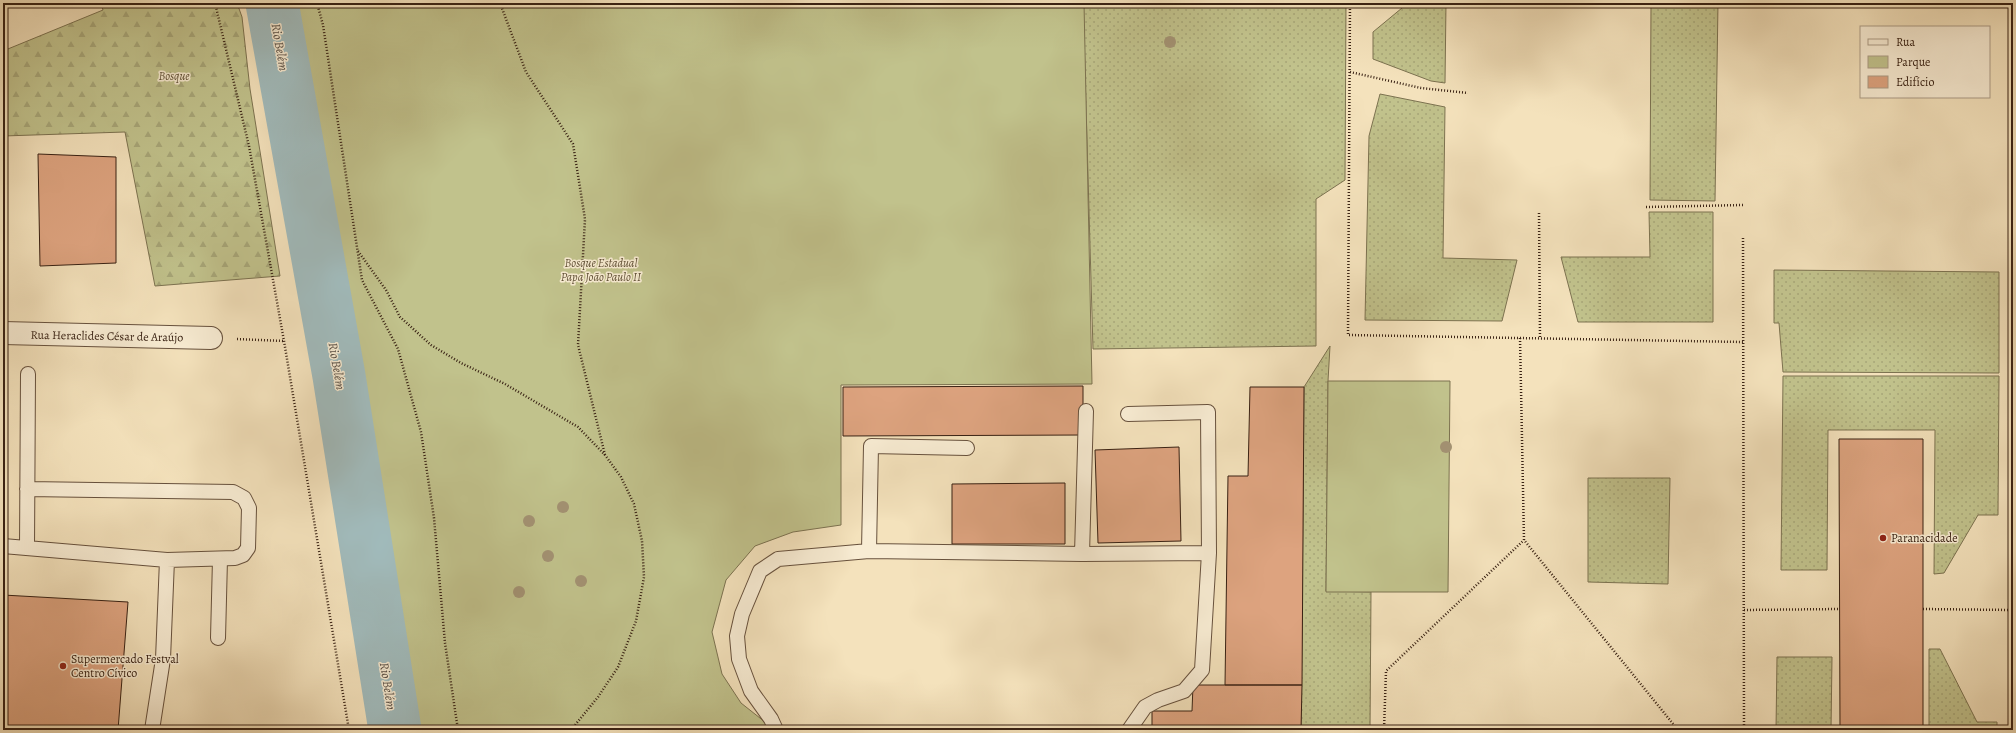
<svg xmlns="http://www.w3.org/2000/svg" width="2016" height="733" viewBox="0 0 2016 733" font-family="Alegreya,serif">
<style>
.grass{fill:url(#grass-dots);stroke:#7c7250}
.forest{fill:url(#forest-firs);stroke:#7c7250}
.park{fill:#c1c28c;stroke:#7c7250}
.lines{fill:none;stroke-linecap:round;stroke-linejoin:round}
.river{stroke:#a1bbbc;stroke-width:53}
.building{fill:#dda37f;stroke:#382113}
.lane-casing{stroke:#67513d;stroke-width:16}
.street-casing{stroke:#67513d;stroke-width:24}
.path{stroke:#382113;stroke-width:2.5;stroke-dasharray:1 2;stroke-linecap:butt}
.lane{stroke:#f8ecd3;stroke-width:14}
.street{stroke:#f8ecd3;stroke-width:22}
.tree{fill:#a39273}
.poi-dot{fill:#8f2418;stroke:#f8ecd3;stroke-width:1.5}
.labels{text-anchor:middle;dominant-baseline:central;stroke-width:3;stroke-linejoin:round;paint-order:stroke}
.park-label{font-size:12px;font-style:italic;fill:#615137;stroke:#f8ecd3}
.street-label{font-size:12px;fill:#382113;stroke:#f8ecd3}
.poi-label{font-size:12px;fill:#382113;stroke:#f8ecd3;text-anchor:start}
.water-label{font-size:13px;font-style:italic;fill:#584f46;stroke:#f8ecd3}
</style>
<defs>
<pattern id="grass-dots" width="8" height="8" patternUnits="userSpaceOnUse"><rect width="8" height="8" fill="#c1c28c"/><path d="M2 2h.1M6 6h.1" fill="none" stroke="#a7a678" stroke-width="1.8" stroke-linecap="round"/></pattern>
<pattern id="forest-firs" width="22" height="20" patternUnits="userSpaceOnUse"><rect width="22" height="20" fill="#c1c28c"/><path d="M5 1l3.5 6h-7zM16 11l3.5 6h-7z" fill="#a7a678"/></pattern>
</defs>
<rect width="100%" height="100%" fill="#f4e2bc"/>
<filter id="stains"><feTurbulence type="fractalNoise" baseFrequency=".005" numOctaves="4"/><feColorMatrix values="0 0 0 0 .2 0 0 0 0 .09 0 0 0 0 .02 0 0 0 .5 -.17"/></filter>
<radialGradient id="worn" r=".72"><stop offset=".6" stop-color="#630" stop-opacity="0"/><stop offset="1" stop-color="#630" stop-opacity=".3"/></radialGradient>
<path class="grass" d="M1083 3H1346L1345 180 1316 199V346L1093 349Z
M1408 3H1446L1445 83 1431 81 1373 59V32Z
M1651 3H1718L1715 201 1650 200Z
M1380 94 1445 107 1443 258 1517 260 1502 321 1365 320 1369 136Z
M1649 212H1713V322H1578L1561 257H1650Z
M1774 270 1999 272V373L1783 372 1779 323H1774Z
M1330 346 1328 381 1326 591 1371 592 1370 730H1301L1304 387Z
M1783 376H1999L1998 515H1978L1944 573 1934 574 1935 430H1828L1827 570H1781Z
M1588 478H1670L1668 584 1588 582Z
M1929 649H1940L1977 722H1997V730H1929Z
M1777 657H1832L1831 730H1776Z"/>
<path class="forest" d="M101 3H237L242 17 250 89 280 276 155 286 125 132 3 136V51L103 10Z"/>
<path class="park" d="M287 3H1084L1092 384 841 385V525L793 532 755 546 726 580 712 632 722 674 741 703 765 722 768 730H407Z
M1328 381H1450L1448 592H1326Z"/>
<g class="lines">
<path class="river" d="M272 3 339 376 395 730"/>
</g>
<path class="building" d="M38 154 116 157V263L40 266Z
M1083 386V435L843 436V387Z
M1250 387H1304L1302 685H1225L1228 476H1248Z
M1839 439H1923V730H1840Z
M1179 447 1181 541 1098 543 1095 450Z
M1065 483V544H952V484Z
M3 595 128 602 118 730H3Z
M1193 685H1302L1301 730H1152V711H1192Z"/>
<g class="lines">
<defs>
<path id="lane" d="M1086 411 1082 554 1209 553
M1128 414 1208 412 1209 553 1202 670 1184 691 1158 700 1145 707 1129 730
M3 546 167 560 235 558 243 555 248 548 249 508 244 498 233 492 27 489
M27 548 28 374
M869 551 1082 554
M218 638 220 559
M152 730 163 659 167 560
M776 730 771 719 751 691 739 659 737 636 742 614 760 571 778 559 869 551 871 446 967 448"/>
<path id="street" d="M3 333 211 338"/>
</defs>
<use href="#lane" class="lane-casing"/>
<use href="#street" class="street-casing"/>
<path class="path" d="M215 3 249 146 284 341 349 730
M317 3 323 25 362 280 398 349 421 432 434 518 445 643 458 730
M500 3 526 72 573 144 585 219 578 345 605 455
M1350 3 1348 335 1743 342
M1350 72 1421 88 1468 93
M1646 207 1743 205
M1539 213 1540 338
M1743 238 1744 730
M358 251 386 290 400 317 431 345 461 363 505 384 578 427 605 455 621 477 634 504 642 541 644 577 636 621 618 667 598 697 571 730
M1520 338 1524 540 1678 730
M237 339 284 341
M1923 609 2013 610
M1744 610 1839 609
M1384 730 1386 671 1524 540"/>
<use href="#lane" class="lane"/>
<use href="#street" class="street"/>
</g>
<g class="tree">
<circle cx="1170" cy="42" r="6"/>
<circle cx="1446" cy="447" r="6"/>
<circle cx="563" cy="507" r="6"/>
<circle cx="529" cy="521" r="6"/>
<circle cx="548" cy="556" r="6"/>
<circle cx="581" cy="581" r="6"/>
<circle cx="519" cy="592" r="6"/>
</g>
<g class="poi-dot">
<circle cx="1883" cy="538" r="4"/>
<circle cx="63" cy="666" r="4"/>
</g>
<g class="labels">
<g class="park-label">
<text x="174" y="76">Bosque</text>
<text x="601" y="263">Bosque Estadual<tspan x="601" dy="14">Papa João Paulo II</tspan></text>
</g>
<g class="street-label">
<text transform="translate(107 336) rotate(1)">Rua Heraclides César de Araújo</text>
</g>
<g class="poi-label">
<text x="1891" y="538">Paranacidade</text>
<text x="71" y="659">Supermercado Festval<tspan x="71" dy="14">Centro Cívico</tspan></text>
</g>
<g class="water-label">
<text transform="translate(280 47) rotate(80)">Rio Belém</text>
<text transform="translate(337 366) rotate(80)">Rio Belém</text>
<text transform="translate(388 686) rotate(81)">Rio Belém</text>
</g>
</g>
<rect width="2016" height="733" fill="none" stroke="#f4e2bc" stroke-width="16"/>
<rect x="4" y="4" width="2008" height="725" fill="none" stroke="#382113" stroke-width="2"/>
<rect x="8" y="8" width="2000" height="717" fill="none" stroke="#382113"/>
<rect x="1860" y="26" width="130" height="72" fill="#f8ecd3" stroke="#ab9b86"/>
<rect x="1868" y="39" width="20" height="6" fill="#f8ecd3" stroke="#ab9b86"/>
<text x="1896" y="46" font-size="12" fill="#382113">Rua</text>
<rect x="1868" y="56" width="20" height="12" fill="#c1c28c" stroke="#ab9b86"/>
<text x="1896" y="66" font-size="12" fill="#382113">Parque</text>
<rect x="1868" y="76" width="20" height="12" fill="#dda37f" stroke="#ab9b86"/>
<text x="1896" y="86" font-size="12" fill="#382113">Edifício</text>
<rect width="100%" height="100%" filter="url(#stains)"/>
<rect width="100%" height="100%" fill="url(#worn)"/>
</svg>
